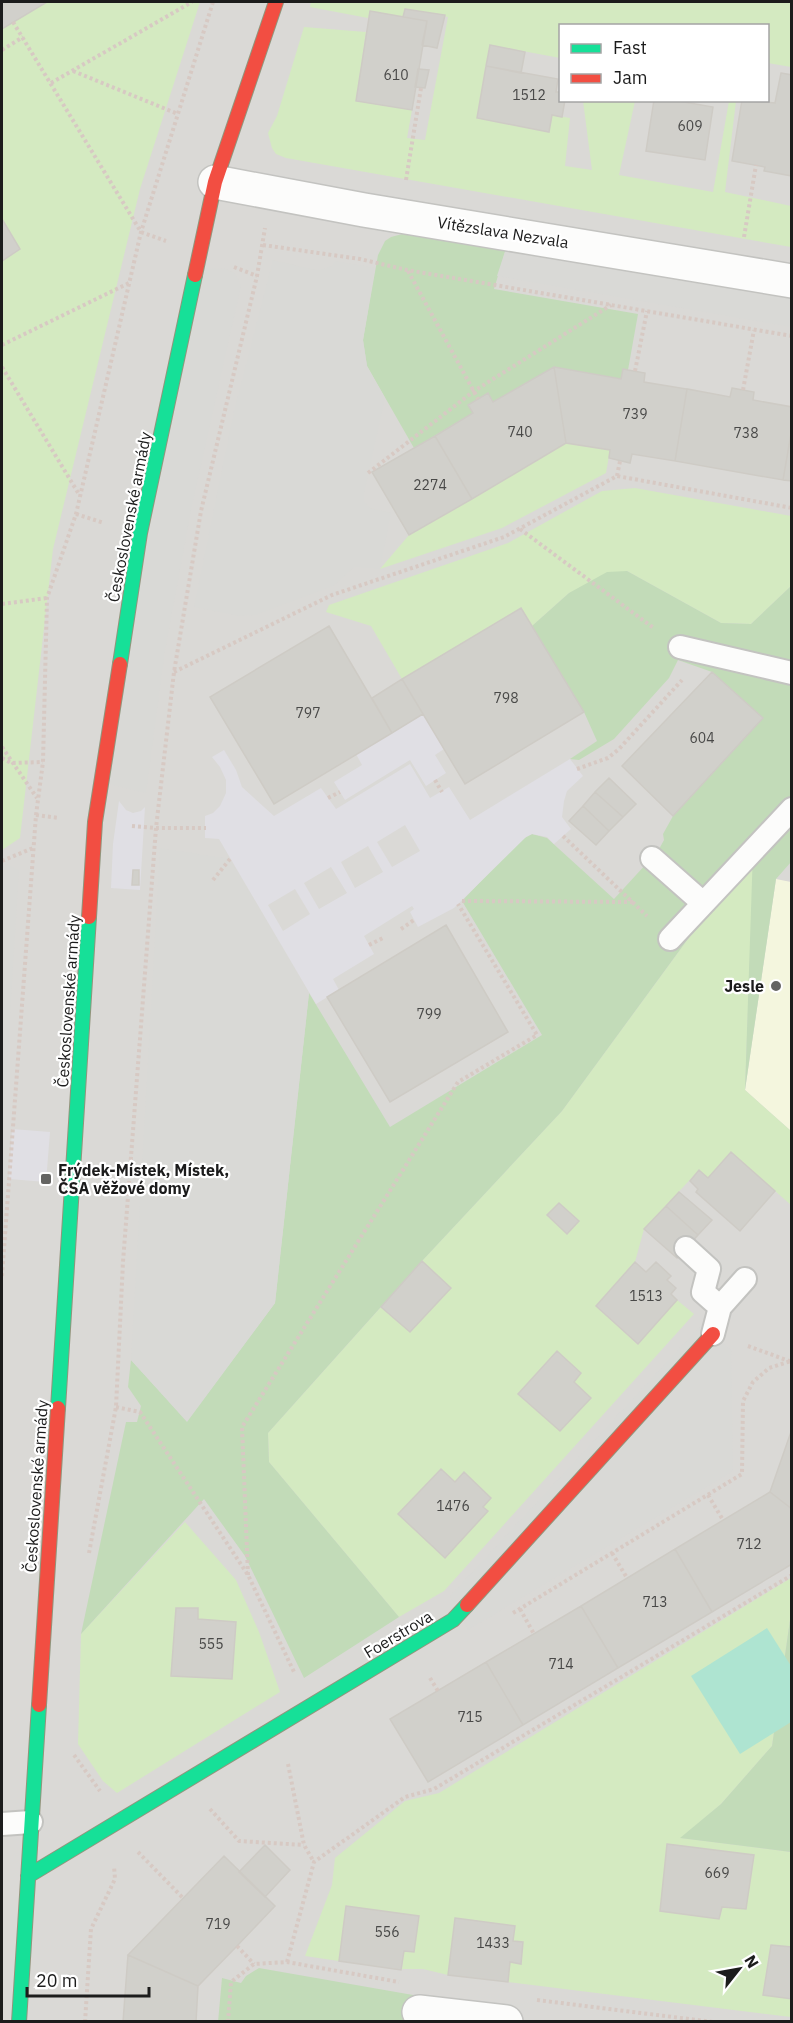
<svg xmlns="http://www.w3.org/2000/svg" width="793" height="2023" viewBox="0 0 793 2023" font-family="'IBM Plex Sans',sans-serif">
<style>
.residential{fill:#dad9d6;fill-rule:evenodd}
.education{fill:#f4f6de}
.grass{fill:#d4eac1}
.forest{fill:#c2dbb8}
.pitch{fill:#aee4d1}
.parking{fill:#d9d9d6}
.plaza{fill:#e0dfe4;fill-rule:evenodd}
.building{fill:#d1d0cb;stroke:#cecbc5;stroke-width:1.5}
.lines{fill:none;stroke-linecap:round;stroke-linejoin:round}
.lane-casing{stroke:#c3c3c0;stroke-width:26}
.street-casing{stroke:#c3c3c0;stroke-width:36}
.fast-casing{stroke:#91957c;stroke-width:16}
.jam-casing{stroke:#91957c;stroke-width:16}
.path{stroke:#d7c9c3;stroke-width:4;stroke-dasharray:3 3;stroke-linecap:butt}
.lane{stroke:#fcfcfb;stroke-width:22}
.street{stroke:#fcfcfb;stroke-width:33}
.fast{stroke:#16e098;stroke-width:14}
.jam{stroke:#f24e42;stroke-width:14}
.poi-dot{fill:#646462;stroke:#fff;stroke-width:2}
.labels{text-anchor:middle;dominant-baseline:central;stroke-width:4.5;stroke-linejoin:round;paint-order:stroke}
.number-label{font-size:14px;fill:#494948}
.street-label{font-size:16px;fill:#1c1c1c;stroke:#fff}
.poi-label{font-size:16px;font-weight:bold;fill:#1c1c1c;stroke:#fff;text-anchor:end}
</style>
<rect width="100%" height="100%" fill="#ebeae4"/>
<path class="residential" d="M2 2H791V2021L2 2022ZM560 26H768V100H560Z"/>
<path class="education" d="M776 879 791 882V1131L745 1090Z"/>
<path class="grass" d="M2 2H200L140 189 53 549 20 838 2 850Z
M311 2H791V67L768 63V26H560V58L490 45 477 118 549 132 552 115 570 118 565 166 592 170 583 101H635L619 175 713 192 729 101H736L725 192 791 206V247L286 158 276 154 272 148 268 133 277 116 304 27 366 32 356 101 412 110 407 138 425 140 448 17 405 9 403 17 370 11 368 18 310 7Z
M566 443 610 450 606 473 502 528 380 569 409 535Z
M635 488 791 516V586L751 624 721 623 627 571 569 593 532 626 521 608 402 679 371 626 326 612 329 605 508 543 602 491Z
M754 849 745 1090 791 1131V1205L731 1152 708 1178 699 1170 644 1229 635 1262 596 1306 637 1344 677 1300 694 1314 444 1591 399 1617 269 1462 268 1433 381 1307 410 1332 450 1288 422 1261 562 1111Z
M185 1522 236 1580 259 1632 280 1692 117 1793 103 1781 78 1744 81 1634Z
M791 1578V1613L772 1746 721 1804 681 1838 791 1852V2017L508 1982 510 1962 520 1964 523 1943 513 1941 515 1926 456 1918 448 1975 423 1969H402L404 1951 414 1952 419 1916 347 1906 339 1961 305 1956 332 1885 335 1858 405 1801 439 1793Z"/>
<path class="forest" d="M406 233 506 249 494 289 638 314 628 370H623L621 379 554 367 493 402 468 405 473 413 414 448 367 366 363 340 378 255 385 241 391 237Z
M627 571 721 623 751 624 791 586V862L776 879 745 1090 753 850 562 1111 422 1261 268 1433 269 1462 399 1617 304 1678 245 1556 204 1499 81 1634 126 1422H137L141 1406 128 1387 131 1360 187 1421 275 1303 309 993 390 1127 542 1035 462 901 519 841 532 834 547 838 614 899 658 851 664 840 663 834 673 816 763 718 712 672 678 660 669 678 614 739 579 760 570 759 597 741 584 712 532 626 569 593 607 572Z
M791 1613V1852L680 1838 721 1804 772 1746Z
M259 1968 413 1995 415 2021 218 2022 222 1978 241 1983 246 1976Z"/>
<path class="pitch" d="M767 1628 791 1666V1722L740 1754 691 1676Z"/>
<path class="parking" d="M511 233 791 281V327L497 276Z
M273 260 315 270 324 269 332 266 335 261 375 268 363 340 367 366 385 398 364 493V501L370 508 391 513 380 569 354 567 335 585 255 615 240 616 194 607 234 411Z
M197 268 226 269 233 272 238 278 241 286 192 505 165 650 146 793 102 782Z
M160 848 230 859 309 993 275 1303 187 1422 131 1360Z
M7 864 19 870 2 1144V867Z
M702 1324 731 1350 733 1471 468 1630 450 1596Z"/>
<path class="plaza" d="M423 714 444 749 435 755 446 773 426 786 410 760 345 800 334 782 362 765 356 754Z
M224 750 236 770 242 787 274 816 321 788 336 809 410 764 430 798 449 787 470 820 570 759 583 776 567 791 564 801 562 817 571 829 554 844 547 837 532 834 526 837 454 908 418 927 410 912 414 909 412 906 364 936 374 954 333 979 339 990 316 1004 219 839 205 838V816L213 813 220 806 226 793V780L220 767 212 757ZM405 825 420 851 392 867 377 842ZM368 846 383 872 355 888 341 862ZM331 867 347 893 319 909 304 883ZM295 889 310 914 283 931 268 905Z
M119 801 126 810 133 813 141 811 145 807 140 890 111 888 113 844Z
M12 1129 50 1132 46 1182 9 1179Z"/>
<path class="building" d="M2 2H47L2 29Z
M405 9 445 15 437 48 422 45 427 21 403 17Z
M370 11 427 21 412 110 356 101Z
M490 45 525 52 521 73 486 66Z
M486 66 558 79 556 92H560V100H565L562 117 552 115 549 132 477 118Z
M418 69 429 70 425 88 415 87Z
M781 73 792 75V176L764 171 765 167 732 161 742 100 775 103Z
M654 100H673L713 107 705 160 646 151Z
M2 219 20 249 2 261Z
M554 367 621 379 623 369 628 370 645 373 644 382 687 389 675 461 632 454 630 463 609 458 610 450 566 443Z
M554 367 566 443 472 499 435 436 473 413 468 405 488 393 493 402Z
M732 388 754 392 753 400 792 407V428L783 480 675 461 687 389 730 397Z
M792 428V481L783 480Z
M435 436 472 499 409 535 372 472Z
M521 608 584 712 465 784 402 679Z
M329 626 392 733 274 804 210 697Z
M712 672 763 718 673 816 622 766Z
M402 679 423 714 392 733 372 698Z
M609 778 636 804 623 817 595 792Z
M595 792 623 817 609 831 583 806Z
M583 806 609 831 596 845 569 821Z
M133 870H139V885H132Z
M446 925 508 1032 390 1102 327 997Z
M731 1152 775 1191 740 1231 696 1192 698 1189 690 1181 699 1170 708 1178Z
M679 1192 712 1220 698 1235 666 1206Z
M559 1203 579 1221 567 1234 547 1215Z
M666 1206 698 1235 677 1258 644 1229Z
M422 1261 451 1288 410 1332 381 1307Z
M635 1262 646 1272 656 1262 671 1276 667 1280 676 1288 671 1294 677 1300 638 1344 596 1306Z
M557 1351 581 1373 574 1382 591 1398 560 1431 518 1394Z
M792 1429V1509L770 1492Z
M441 1469 455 1482 464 1472 491 1498 483 1507 488 1511 445 1558 398 1514Z
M770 1492 792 1509V1564L712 1612 675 1549Z
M675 1549 712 1612 618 1668 581 1606Z
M581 1606 618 1668 523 1725 486 1662Z
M176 1608H198V1619L236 1622 232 1679 171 1676Z
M486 1662 523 1725 428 1782 390 1719Z
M667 1844 754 1855 746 1909 722 1907 719 1919 660 1911Z
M265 1845 290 1870 265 1897 239 1872Z
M224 1856 275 1906 237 1946 198 1986 128 1955Z
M346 1906 419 1916 414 1952 404 1951 401 1970 339 1961Z
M455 1918 515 1926 513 1941 523 1942 521 1964 510 1962 508 1982 448 1975Z
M771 1945 792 1947V1999L763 1995Z
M128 1955 198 1986 196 2022H123Z"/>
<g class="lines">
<defs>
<path id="lane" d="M680 647 792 673
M652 858 703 903
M670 939 792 809
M686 1248 709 1269 703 1292 720 1307 713 1334
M720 1307 745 1279
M2 1824 31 1822"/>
<path id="street" d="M215 182 364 210 792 281
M419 2012 506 2022"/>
<path id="fast" d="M120 664 140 533 195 275
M58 1408 89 917
M28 1876 453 1620 467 1605
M19 2022 39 1705"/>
<path id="jam" d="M195 275 215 182 276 2
M89 917 95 822 120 664
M467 1605 713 1334
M39 1705 58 1408"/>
</defs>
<use href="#lane" class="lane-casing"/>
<use href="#street" class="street-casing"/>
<use href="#fast" class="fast-casing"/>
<use href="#jam" class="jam-casing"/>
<path class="path" d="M13 22 141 232 166 241
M2 50 23 37
M73 71 178 114
M51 83 192 2
M406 180 421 88
M744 237 756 165
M263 245 360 259 407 270 792 336
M234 267 257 276
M408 271 478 399
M2 345 129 283
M2 367 80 496
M635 371 647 311
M743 390 754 330
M368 473 474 391 611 305
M617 476 620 461
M76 514 104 523
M520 529 655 629
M2 604 47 598
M174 672 332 595 504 537 617 476 792 508
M2 747 37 798
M2 758 11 763 43 762
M577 769 608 758 619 749 682 680
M435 780 442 792
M328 798 340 792
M36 815 59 818
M132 826 156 828H206
M563 836 647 916
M2 861 33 848
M213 880 230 859
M462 901 633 902
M401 929 414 920
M369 945 383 938
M2 1276 36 815 43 762 47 598 76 514 141 232 213 2
M748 1346 792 1362
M116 1407 140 1412 248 1575 294 1672
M708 1495 723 1520
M89 1553 116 1407 123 1262 156 828 174 672 201 511 257 276 265 228
M612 1553 627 1578
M248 1575 242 1427 458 1082 537 1035 458 904
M520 1609 534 1634
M513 1613 742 1474 743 1401 753 1382 769 1368 791 1361
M430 1678 438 1691
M74 1755 100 1791
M288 1764 304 1845 314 1862
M210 1809 239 1841 304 1845
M138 1852 183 1898
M237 1946 254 1964
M287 1962 314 1862 405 1797 434 1789 792 1575
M537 2000 713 2022
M85 2022 91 1929 115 1879 114 1866
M228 2022 231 1982 254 1964 287 1962 399 1982"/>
<use href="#lane" class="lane"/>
<use href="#street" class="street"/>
<use href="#fast" class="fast"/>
<use href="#jam" class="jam"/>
</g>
<g class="poi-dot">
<circle cx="776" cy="986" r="6"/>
<rect x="40" y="1173" width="12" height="12" rx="3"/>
</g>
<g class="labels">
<g class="number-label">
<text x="396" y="75">610</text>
<text x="529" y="95">1512</text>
<text x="690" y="126">609</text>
<text x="635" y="414">739</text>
<text x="520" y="432">740</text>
<text x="746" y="433">738</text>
<text x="430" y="485">2274</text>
<text x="506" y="698">798</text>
<text x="308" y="713">797</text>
<text x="702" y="738">604</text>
<text x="429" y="1014">799</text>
<text x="646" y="1296">1513</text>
<text x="453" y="1506">1476</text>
<text x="749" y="1544">712</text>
<text x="655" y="1602">713</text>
<text x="211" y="1644">555</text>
<text x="561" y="1664">714</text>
<text x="470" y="1717">715</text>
<text x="717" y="1873">669</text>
<text x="218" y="1924">719</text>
<text x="387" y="1932">556</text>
<text x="493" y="1943">1433</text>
</g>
<g class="street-label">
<text transform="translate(503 232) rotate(9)">Vítězslava Nezvala</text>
<text transform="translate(129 517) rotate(-79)">Československé armády</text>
<text transform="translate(68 1001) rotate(-86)">Československé armády</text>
<text transform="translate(36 1486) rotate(-86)">Československé armády</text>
<text transform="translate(398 1634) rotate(-31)">Foerstrova</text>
</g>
<g class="poi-label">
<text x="764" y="986">Jesle</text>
<text x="58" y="1170" text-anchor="start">Frýdek-Místek, Místek,<tspan x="58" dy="18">ČSA věžové domy</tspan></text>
</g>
</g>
<rect width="793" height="2023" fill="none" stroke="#1c1c1c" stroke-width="6"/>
<rect x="559" y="24" width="210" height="78" fill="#ffffff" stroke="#a4a4a4" stroke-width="1.5"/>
<rect x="571" y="44" width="30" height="9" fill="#16e098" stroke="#a4a4a4" stroke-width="1.5"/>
<text x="613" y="54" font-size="18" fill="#1c1c1c">Fast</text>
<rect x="571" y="74" width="30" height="9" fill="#f24e42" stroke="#a4a4a4" stroke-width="1.5"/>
<text x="613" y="84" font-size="18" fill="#1c1c1c">Jam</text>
<g transform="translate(739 1969) rotate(59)" stroke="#ffffff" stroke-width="4.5" paint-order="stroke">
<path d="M0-4.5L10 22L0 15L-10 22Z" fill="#1c1c1c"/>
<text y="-9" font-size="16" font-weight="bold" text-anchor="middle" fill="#1c1c1c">N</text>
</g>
<path d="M27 1987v9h122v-9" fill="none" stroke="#1c1c1c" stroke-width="3"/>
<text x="36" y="1987" font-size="18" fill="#1c1c1c" stroke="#ffffff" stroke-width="4.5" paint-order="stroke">20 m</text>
</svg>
